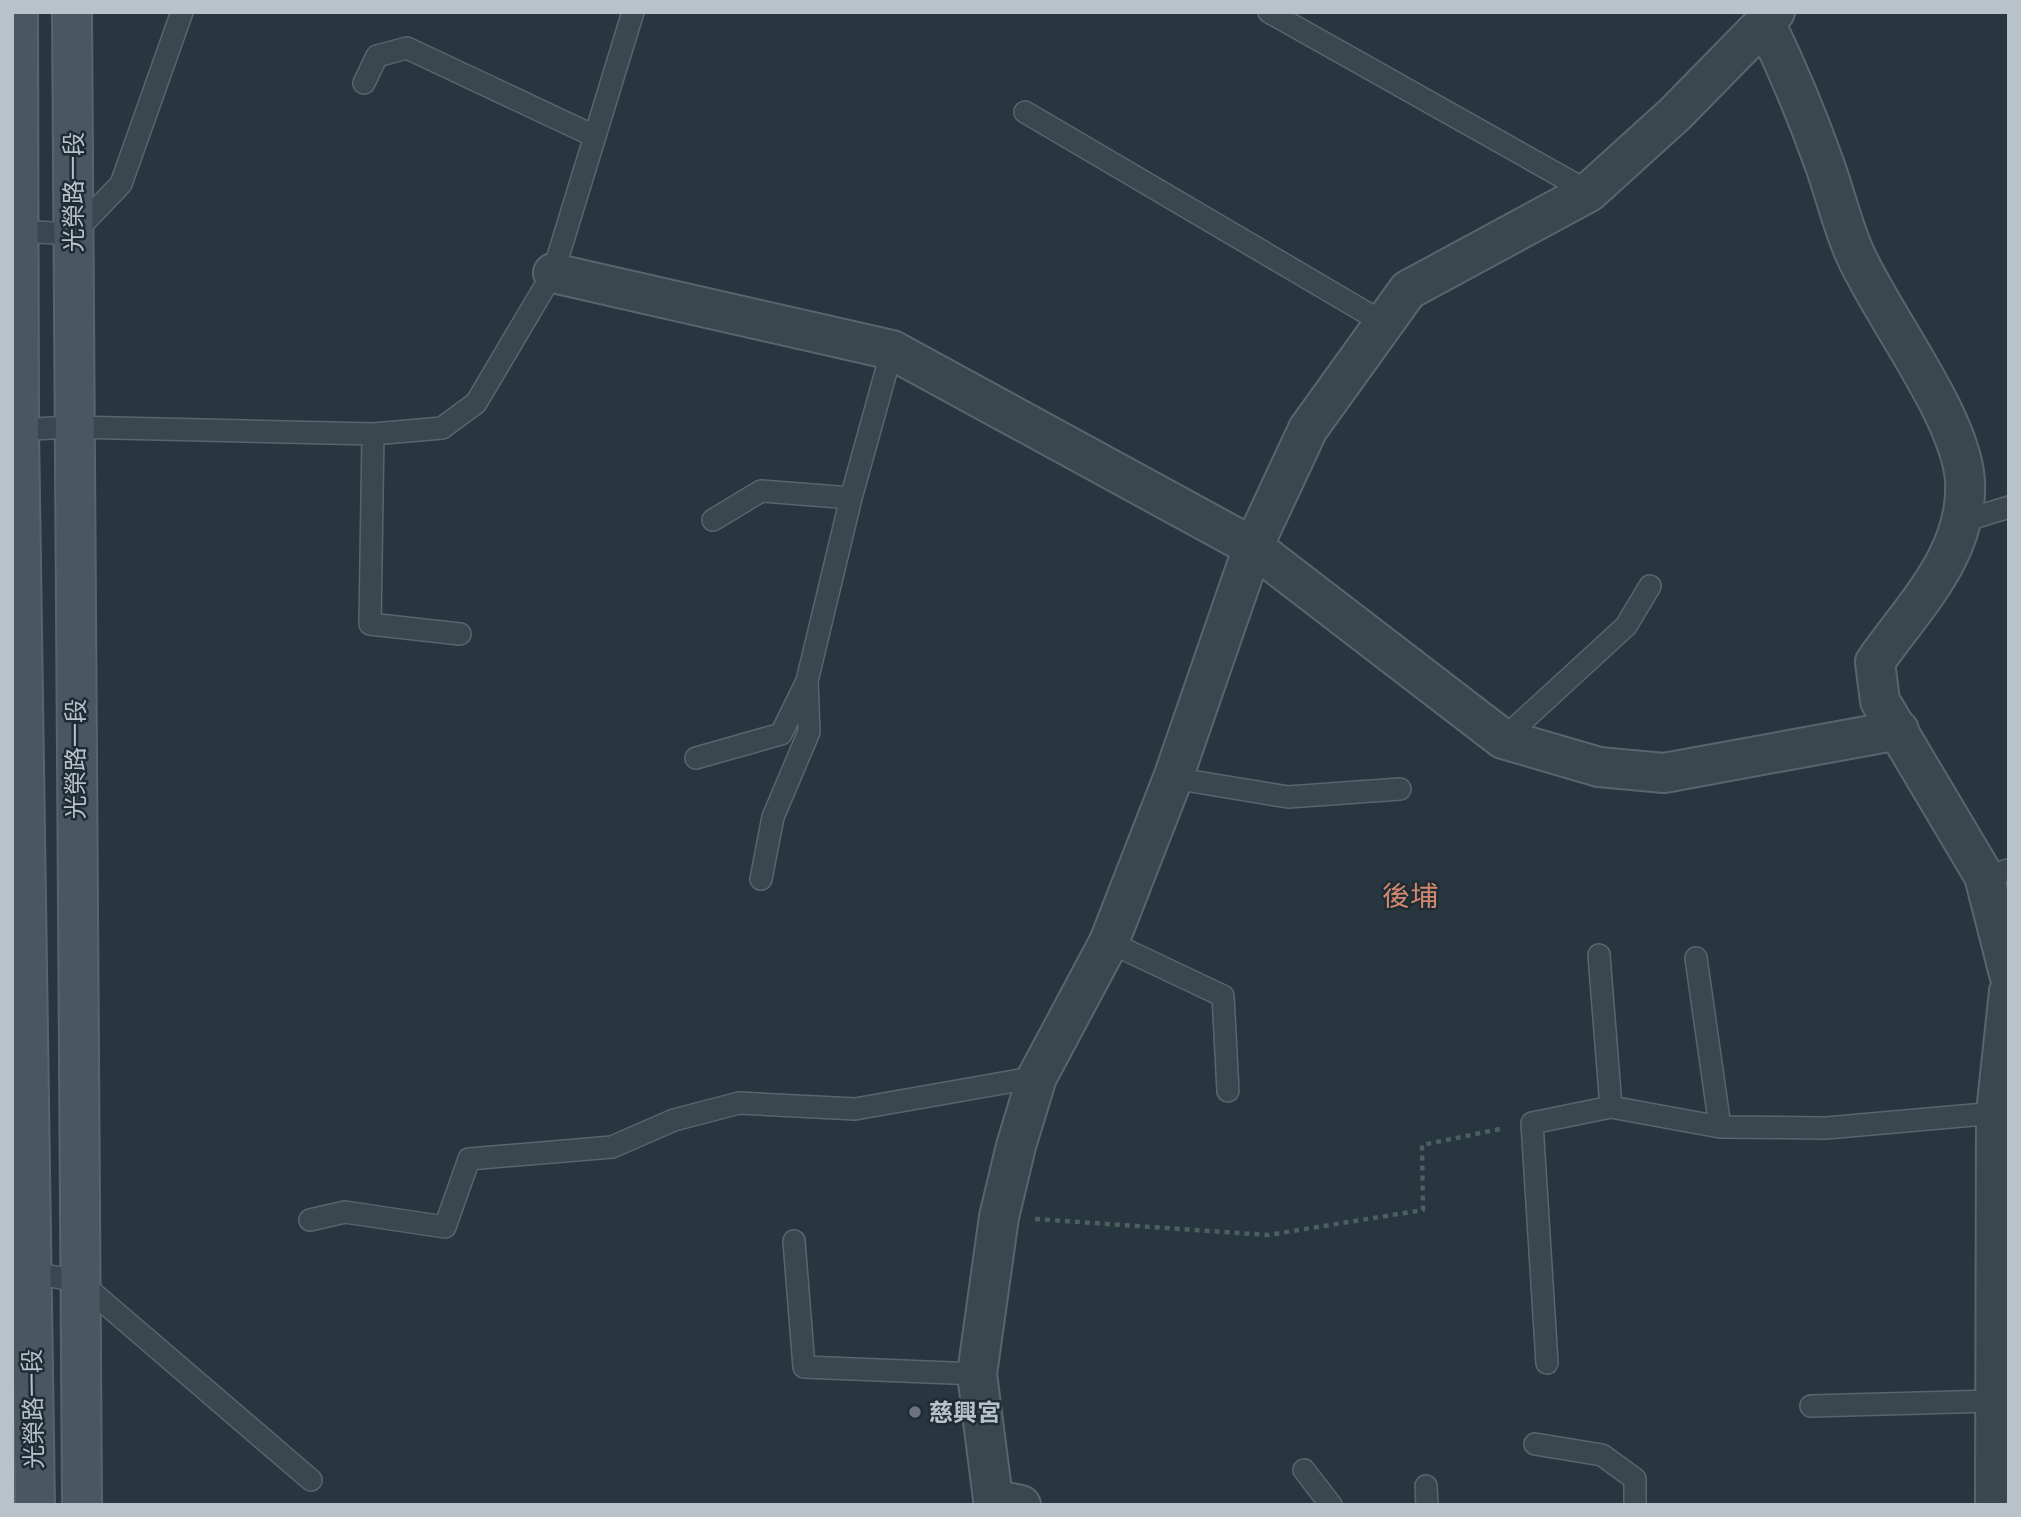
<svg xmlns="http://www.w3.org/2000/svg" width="2021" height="1517" viewBox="0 0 2021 1517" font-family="'Asap Condensed','Noto Sans TC',sans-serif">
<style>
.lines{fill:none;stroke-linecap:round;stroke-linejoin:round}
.service-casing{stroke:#59656d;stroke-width:24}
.minor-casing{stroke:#59656d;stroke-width:42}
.tertiary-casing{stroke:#59656d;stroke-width:42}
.secondary-casing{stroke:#59656d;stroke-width:42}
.path{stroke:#4b605f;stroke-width:4.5;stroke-dasharray:5 5;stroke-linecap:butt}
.service{stroke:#3b474f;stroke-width:21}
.minor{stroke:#3b474f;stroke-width:38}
.tertiary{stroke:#3b474f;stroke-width:38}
.secondary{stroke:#4a5762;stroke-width:38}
.worship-dot{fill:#6b7280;stroke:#202c34;stroke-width:2.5}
.labels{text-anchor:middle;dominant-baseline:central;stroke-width:5;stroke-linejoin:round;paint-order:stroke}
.street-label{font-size:24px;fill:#b8c2ca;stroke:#202c34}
.poi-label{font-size:24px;font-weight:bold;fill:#b8c2ca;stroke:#202c34;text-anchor:start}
.quarter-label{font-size:28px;fill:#cf876d;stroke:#202c34}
</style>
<rect width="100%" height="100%" fill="#27363f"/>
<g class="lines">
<defs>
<path id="service" d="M1269 12 1589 192
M364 83 377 56 407 48 594 136
M1025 112 1382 322
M18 231 73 234 121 184 182 12
M12 430 73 427 373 434 442 428 476 403 553 273 633 12
M373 434 370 624 460 634
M713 520 761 491 851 498
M1961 522 2009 507
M1503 739 1626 626 1650 586
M696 758 781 734 806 683
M1173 778 1288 797 1400 789
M1984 876 2009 870
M761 879 773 817 809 732 807 681 851 498 892 350
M1109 942 1223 996 1228 1091
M1599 955 1611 1107
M1696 958 1720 1127
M310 1220 345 1212 445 1227 469 1159 612 1147 674 1120 739 1103 855 1109 1037 1077
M794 1241 804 1367 977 1374
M32 1273 79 1281 311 1480
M1547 1363 1532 1123 1611 1107 1720 1127 1826 1128 1996 1113
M1811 1406 1993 1401
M1535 1444 1602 1455 1635 1479V1505
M1304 1470 1331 1505
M1426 1486 1427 1505"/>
<path id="minor" d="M1765 22C1787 68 1807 115 1824 163 1835 193 1842 225 1855 254 1883 317 1961 416 1965 481 1969 554 1913 607 1875 662L1880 701 1984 876 2009 974
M553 273 892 350 1253 547 1503 739 1599 767 1664 773 1899 730
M993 1499 977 1374 999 1217 1016 1146 1037 1077 1109 942 1173 778 1253 547 1308 429 1408 290 1589 192 1675 114 1775 12
M1995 1505 1996 1113 2009 991"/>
<path id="tertiary" d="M994 1505 993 1499 1021 1505"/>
<path id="secondary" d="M18 12 19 430 35 1505
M72 12 82 1505"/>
</defs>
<use href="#service" class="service-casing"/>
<use href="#minor" class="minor-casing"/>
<use href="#tertiary" class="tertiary-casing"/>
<use href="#secondary" class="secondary-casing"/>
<path class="path" d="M1035 1219 1268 1235 1423 1210 1422 1145 1505 1128"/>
<use href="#service" class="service"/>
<use href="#minor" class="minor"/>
<use href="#tertiary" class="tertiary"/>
<use href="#secondary" class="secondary"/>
</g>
<circle class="worship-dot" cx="915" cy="1412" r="7"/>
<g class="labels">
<g class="street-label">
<text transform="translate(73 192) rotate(-90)">光榮路一段</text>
<text transform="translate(75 759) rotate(-90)">光榮路一段</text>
<text transform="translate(33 1409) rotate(-91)">光榮路一段</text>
</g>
<g class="poi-label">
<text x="929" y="1412">慈興宮</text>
</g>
<g class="quarter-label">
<text x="1410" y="896">後埔</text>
</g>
</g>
<rect width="2021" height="1517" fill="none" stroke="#b8c2ca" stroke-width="28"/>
</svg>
